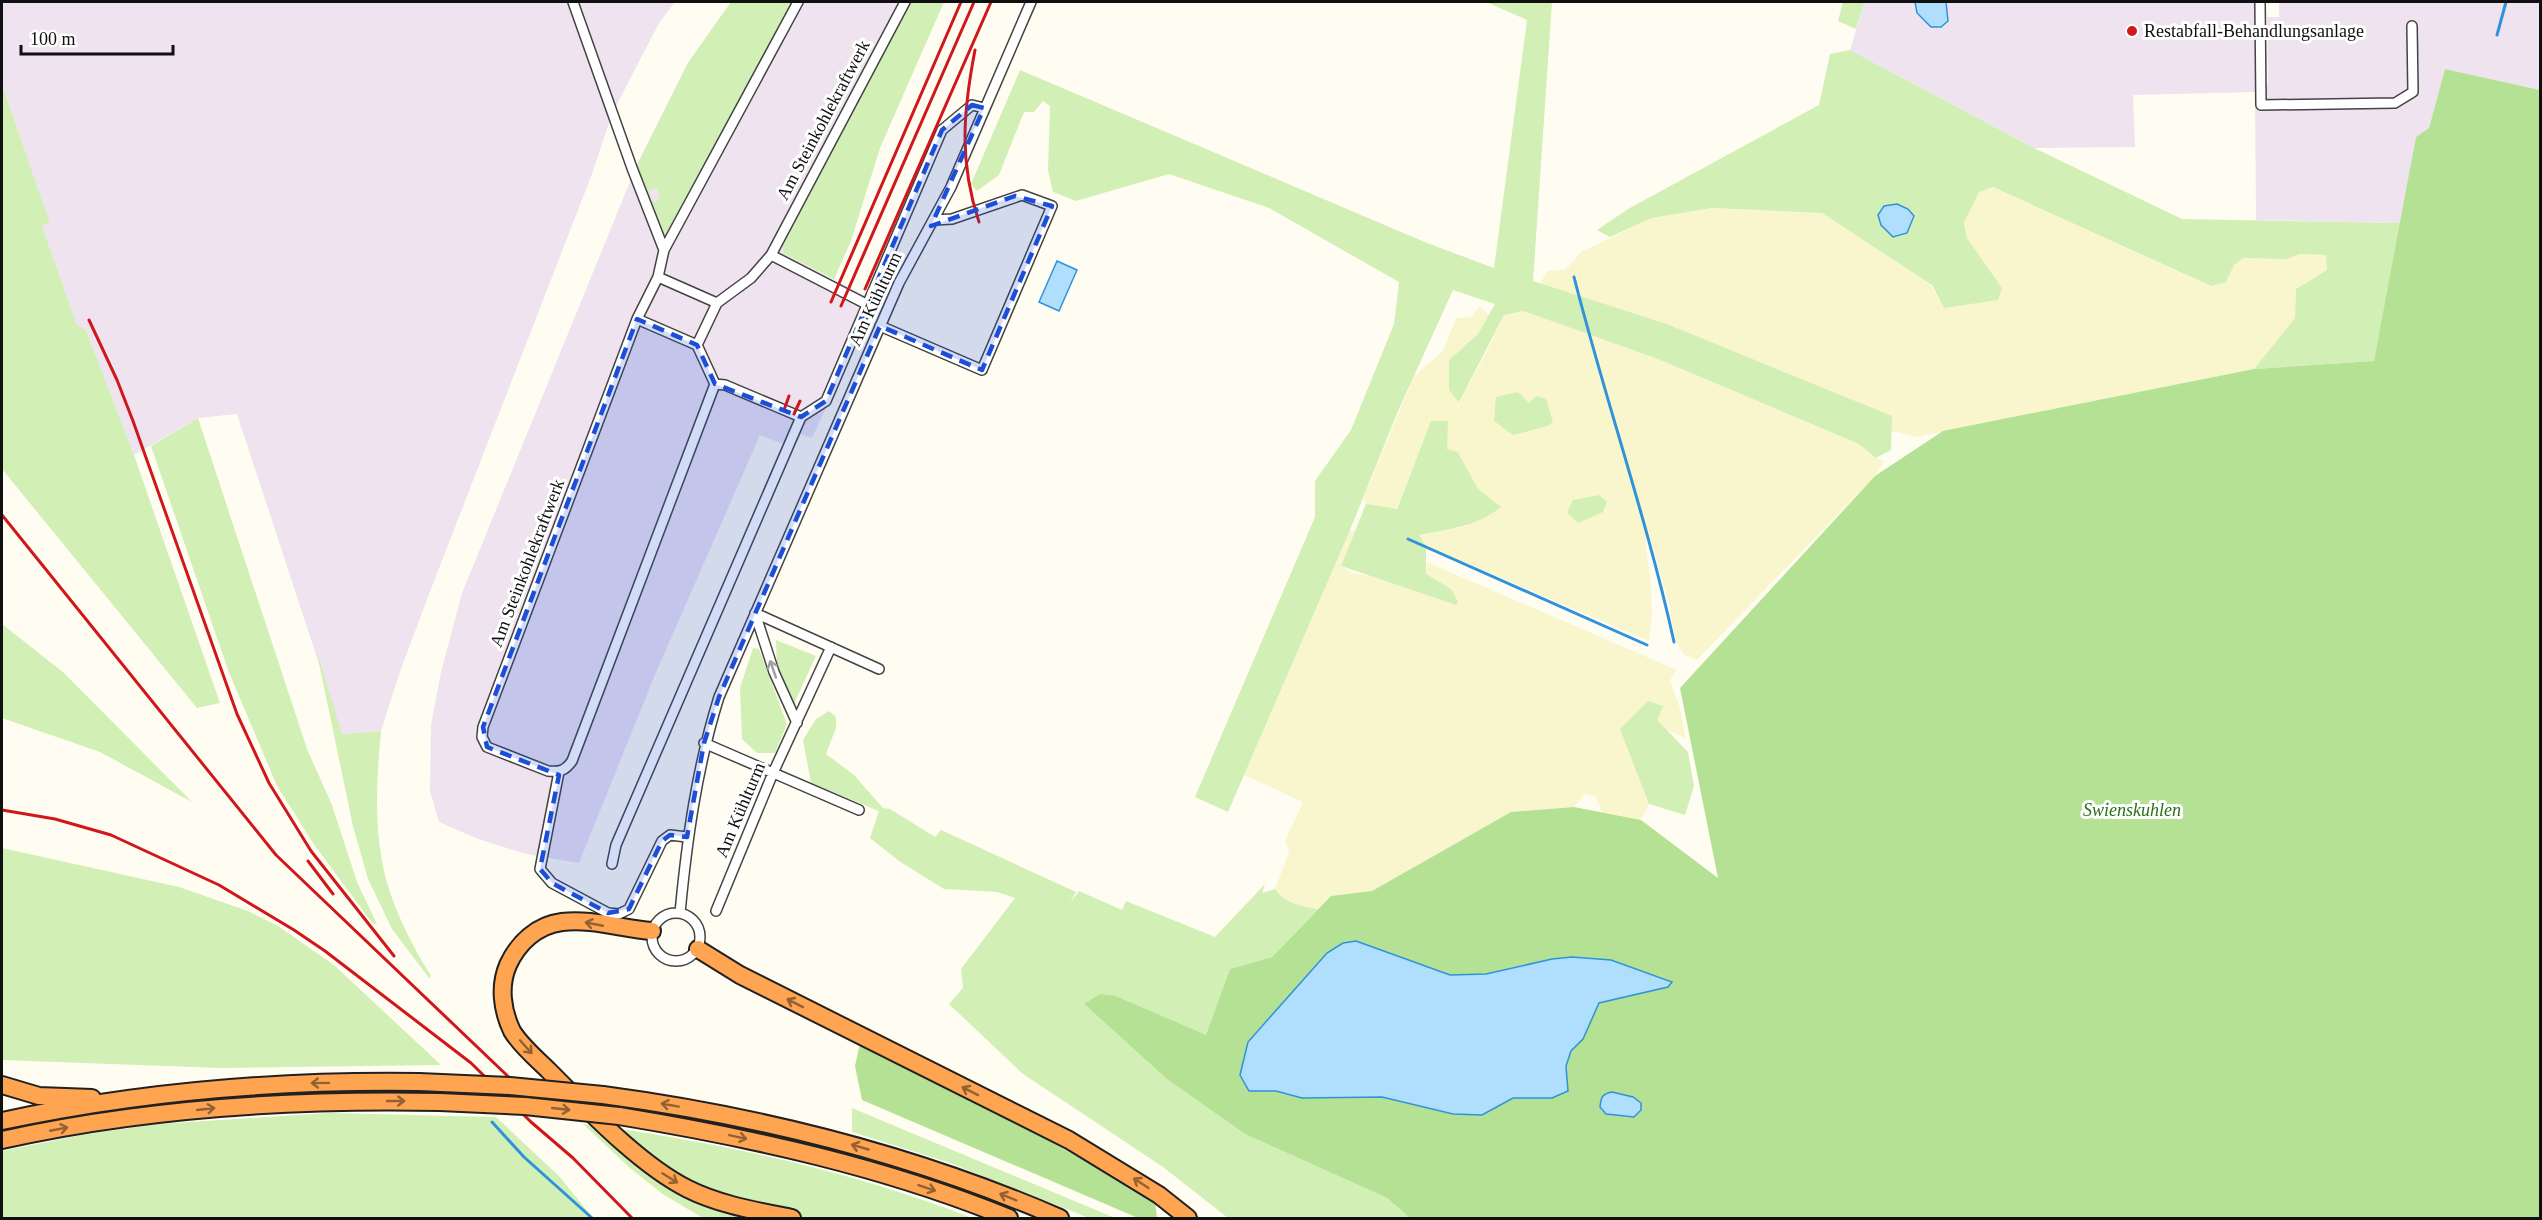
<svg xmlns="http://www.w3.org/2000/svg" width="2542" height="1220" viewBox="0 0 2542 1220" font-family="'Times New Roman',serif">
<style>
.industrial{fill:#eee3ef}
.farmland{fill:#f9f6ce}
.green{fill:#d2efb6}
.forest{fill:#b5e194;fill-rule:evenodd}
.water{fill:#b0defd;stroke:#2f93dc;stroke-width:1.5}
.lines{fill:none;stroke-linecap:round;stroke-linejoin:round}
.stream{stroke:#2f93dc;stroke-width:3}
.street-casing{stroke:#434343;stroke-width:12}
.highway-casing{stroke:#212121;stroke-width:20}
.street{stroke:#fff;stroke-width:9}
.highway{stroke:#ffa450;stroke-width:16}
.rail{stroke:#d0171b;stroke-width:3}
.highway-bridge-casing{stroke:#212121;stroke-width:20;stroke-linecap:butt}
.highway-bridge{stroke:#ffa450;stroke-width:16}
.oneway{stroke:#9f9f9f}
.oneway2{stroke:#936133}
.marked{fill:#1d4ed8;fill-opacity:0.2;stroke:#1d4ed8;stroke-width:4.5;stroke-dasharray:12 8;stroke-linejoin:round}
.poi-dot{fill:#d0171b;stroke:#fff;stroke-width:2}
.labels{text-anchor:middle;dominant-baseline:central;stroke-width:6;stroke-linejoin:round;paint-order:stroke}
.poi-label{font-size:18px;fill:#101010;stroke:#fff;text-anchor:start}
.street-label{font-size:18px;fill:#101010;stroke:#fff}
.park-label{font-size:18px;font-style:italic;fill:#287017;stroke:#fff}
</style>
<rect width="100%" height="100%" fill="#fffdf2"/>
<path class="industrial" d="M2 2H675L659 23 612 114 592 174 431 589 399 674 381 731 342 734 237 414 198 418 134 455 86 330 77 325 42 226 50 223 2 84Z
M731 2H911L782 247 784 254 876 301 812 438 801 434 793 448 760 435 654 677 579 863 526 854 478 839 439 822 430 791 431 725 441 672 462 593 636 167 688 63Z
M1865 2H2255L2256 92 2268 84 2267 17H2279V2H2540V90L2445 69 2429 128 2416 137 2401 223 2256 220 2255 92 2133 95 2135 147 2034 148 1850 50Z"/>
<path class="farmland" d="M1993 187 2210 286 2226 282 2234 265 2243 258 2287 259 2300 254 2326 255 2327 270 2296 289 2295 318 2254 369 1917 437 1891 431V416L1667 324 1540 284 1547 271 1565 270 1581 252 1652 218 1712 208 1822 213 1929 283 1944 307 2002 288 1967 238 1964 223 1979 192Z
M1479 306 1489 315 1478 334 1449 360 1459 402 1487 351 1504 315 1523 311 1658 359 1859 444 1876 458 1884 461 1875 476 1697 660 1684 655 1676 642 1668 600 1650 538 1645 540 1651 581 1652 617 1649 641 1426 546 1418 534 1467 526 1478 489 1458 452 1447 449 1431 421 1396 510 1366 504 1363 499 1414 376 1443 351 1456 318 1472 317Z
M1350 530 1355 531 1341 566 1352 573 1370 576 1456 605 1451 589 1426 575 1427 562 1677 670 1670 680 1680 708 1686 738 1666 730 1656 720 1621 729 1649 804 1641 820 1602 812 1596 797 1585 794 1574 807 1511 812 1372 891 1331 896 1318 909 1299 905 1282 899 1275 889 1289 852 1285 841 1303 802 1244 775Z"/>
<path class="green" d="M731 2H793L669 236 663 237 648 202 660 200 657 188 649 190 651 198 648 199 636 167 688 63Z
M911 2H944L880 148 851 241 834 279 784 254 782 247Z
M1486 2H1552L1533 281 1667 324 1892 416 1891 450 1876 458 1859 444 1658 359 1523 311 1504 315 1459 402 1449 390V360L1478 334 1495 304 1453 290 1398 411 1350 530 1228 812 1195 797 1315 517V481L1351 430 1394 324 1399 282 1269 208 1169 174 1076 201 1053 192 1048 170 1050 106 1043 101 1034 112H1024L999 175 977 191 971 184 1020 70 1427 243 1494 268 1527 20Z
M1843 2H1865L1856 29 1838 21Z
M1850 50 2034 148 2182 219 2401 223 2374 361 2254 369 2295 318 2296 289 2327 270 2326 255 2300 254 2287 259 2243 258 2234 265 2226 282 2211 286 1993 187 1979 192 1964 223 1967 238 2002 288 1998 300 1944 308 1932 285 1822 213 1712 208 1652 218 1610 237 1597 230 1628 209 1819 105 1830 54Z
M2 84 50 223 42 226 77 325 86 330 134 455 220 703 197 708 2 469Z
M1518 392 1529 403 1537 396 1546 399 1553 422 1548 426 1513 435 1494 421 1496 397Z
M198 418 307 749 332 805 357 882 377 924H373L315 846 277 786 228 670 151 446Z
M1431 421H1448L1447 449 1458 452 1478 489 1501 507C1474 528 1451 528 1419 535L1426 546V574L1451 589 1458 602 1456 605 1341 566 1366 504 1397 509Z
M1599 495 1607 502 1603 512 1578 523 1567 512 1573 500Z
M2 624 64 673 192 802 100 752 2 718Z
M776 640 816 656 794 704 777 673Z
M753 648 759 649 787 724 775 753H757L742 739 740 688Z
M316 649 342 734 381 731C377 774 374 818 382 861 389 901 410 942 431 976L429 978 392 929 368 879 353 826Z
M1648 701 1663 706 1657 720 1688 752 1694 786 1685 815 1649 804 1620 729Z
M829 711 836 717V728L826 754 854 775 883 808 890 809 935 837 941 830 1076 892 1070 903 1079 891 1122 910 1126 901 1215 937 1265 884 1262 893 1275 889C1286 904 1301 906 1318 909L1272 957 1230 969 1206 1036 1116 996 1084 1004 1168 1080 1245 1134 1387 1198 1410 1218H1228L1163 1167 1023 1074 949 1004 963 988 961 969 1015 898 997 892 944 889 899 861 870 838 879 811 811 783 803 740 816 719Z
M2 848 179 887 248 911 278 926 334 965 441 1065 221 1068 2 1060Z
M852 1108 1115 1218H1089L950 1163 852 1132Z
M330 1113 496 1117 559 1176 593 1218H2V1151L82 1135 158 1124Z
M583 1124C715 1141 848 1170 972 1218H703L664 1195 631 1169Z"/>
<path class="forest" d="M2445 69 2540 90V1218H1410L1387 1198 1245 1134 1168 1080 1084 1004 1100 994 1116 996 1206 1035 1230 969 1272 957 1331 896 1372 891 1511 812 1574 807 1641 820 1718 878 1680 688 1875 476 1943 431 2254 369 2374 361 2416 137 2429 128ZM1356 941 1450 976 1486 974 1552 959 1668 987 1599 1003 1583 1039 1571 1051 1552 1098H1513L1482 1115 1452 1114 1382 1097 1303 1098 1277 1091H1249Z
M860 1043 1055 1144 1155 1201 1157 1218H1138L862 1100 855 1066Z"/>
<path class="water" d="M1915 2H1946L1948 21 1941 27H1931L1917 13Z
M1897 204 1908 209 1914 216 1907 233 1893 237 1881 225 1878 215 1884 206Z
M1057 261 1077 270 1059 311 1039 302Z
M1356 941 1450 975 1486 974 1552 959 1572 957 1611 960 1672 982 1668 987 1599 1003 1583 1039 1571 1051 1566 1066 1568 1091 1552 1098H1513L1482 1115 1453 1114 1382 1097 1302 1098 1276 1091H1249L1240 1075 1248 1042 1327 953 1343 943Z
M1612 1092 1633 1097 1641 1103V1110L1634 1117 1606 1114 1600 1107C1601 1097 1602 1094 1612 1092Z"/>
<g class="lines">
<path class="stream" d="M2497 35 2506 2
M1574 277C1605 399 1647 519 1674 642
M1408 539 1647 645
M492 1122 524 1157 592 1218"/>
<defs>
<path id="street" d="M573 2 632 168 664 250 658 277 637 319 483 727 482 737 487 747 548 771C560 772 565 771 572 761L715 384 697 345
M2260 2 2261 105 2395 103 2413 92 2412 26
M664 250 798 2
M771 255 868 305
M717 303 751 278 771 255 905 2
M637 319 697 345 717 303 658 277
M880 326 982 370 1052 206 1022 195 952 219 934 220
M715 384 725 385 801 417
M755 613 879 669
M755 613 774 672 797 723
M704 743 859 810
M559 772 540 869 552 883 608 913 619 914 629 909 662 841 670 835 687 837
M612 864 616 845 801 417 826 401 942 130 972 105 984 108
M716 911 773 773 831 647
M652 937a24 24 0 1 1 48 0a24 24 0 1 1-48 0Z
M680 913C687 839 697 767 719 697L899 283 951 187 1031 2"/>
<path id="highway" d="M652 931C623 929 591 918 562 922 537 925 518 943 508 965 499 986 502 1010 512 1031 521 1046 537 1059 549 1071 587 1109 640 1165 688 1189 720 1205 757 1211 792 1218
M698 949 740 975 1069 1140 1159 1195 1188 1218
M2 1085 39 1096 92 1098
M603 1095C760 1116 915 1155 1060 1218
M619 1116C752 1138 884 1167 1009 1218
M2 1121C138 1092 279 1080 419 1082
M2 1140C145 1108 293 1099 440 1102"/>
</defs>
<use href="#street" class="street-casing"/>
<use href="#highway" class="highway-casing"/>
<use href="#street" class="street"/>
<use href="#highway" class="highway"/>
<path class="rail" d="M975 50C963 112 959 162 979 222
M865 289 991 2
M831 302 961 2
M841 306 974 2
M89 320 117 380 133 421 237 714 269 783 311 851 394 956
M784 410 789 396
M794 414 800 401
M2 515 276 855 538 1105
M2 810 55 819 111 835 219 885 294 930 325 951 471 1063 531 1122 573 1158 632 1218
M308 861 333 894"/>
<defs>
<path id="highway-bridge" d="M419 1082 510 1086 603 1095
M440 1102 525 1106 619 1116"/>
</defs>
<use href="#highway-bridge" class="highway-bridge-casing"/>
<use href="#highway-bridge" class="highway-bridge"/>
</g>
<defs><path id="oneway-shaft" d="M-6 0H5M1.5-3L5.5 0L1.5 3" fill="none" stroke-width="1.6" stroke-linecap="round" stroke-linejoin="round" transform="scale(1.5)"/></defs>
<use class="oneway" href="#oneway-shaft" transform="translate(773 669) rotate(-109)"/>
<g class="oneway2">
<use href="#oneway-shaft" transform="translate(594 924) rotate(-169)"/>
<use href="#oneway-shaft" transform="translate(795 1003) rotate(-153)"/>
<use href="#oneway-shaft" transform="translate(526 1047) rotate(48)"/>
<use href="#oneway-shaft" transform="translate(320 1083) rotate(179)"/>
<use href="#oneway-shaft" transform="translate(970 1091) rotate(-153)"/>
<use href="#oneway-shaft" transform="translate(396 1101)"/>
<use href="#oneway-shaft" transform="translate(670 1105) rotate(-170)"/>
<use href="#oneway-shaft" transform="translate(206 1109) rotate(-6)"/>
<use href="#oneway-shaft" transform="translate(561 1109) rotate(6)"/>
<use href="#oneway-shaft" transform="translate(59 1129) rotate(-11)"/>
<use href="#oneway-shaft" transform="translate(738 1137) rotate(12)"/>
<use href="#oneway-shaft" transform="translate(860 1147) rotate(-164)"/>
<use href="#oneway-shaft" transform="translate(670 1178) rotate(32)"/>
<use href="#oneway-shaft" transform="translate(1141 1183) rotate(-147)"/>
<use href="#oneway-shaft" transform="translate(927 1188) rotate(18)"/>
<use href="#oneway-shaft" transform="translate(1008 1197) rotate(-158)"/>
</g>
<path class="marked" d="M972 105 984 108 931 226 1015 196 1052 206 982 370 880 326 719 697 704 743 687 837 670 835 662 841 629 909 608 913 552 883 540 869 559 775 487 747 483 727 637 319 697 345 715 384 801 417 826 401 942 130Z"/>
<circle class="poi-dot" cx="2132" cy="31" r="6"/>
<g class="labels">
<g class="poi-label">
<text x="2144" y="31">Restabfall-Behandlungsanlage</text>
</g>
<g class="street-label">
<text transform="translate(823 120) rotate(-62)">Am Steinkohlekraftwerk</text>
<text transform="translate(875 299) rotate(-65)">Am Kühlturm</text>
<text transform="translate(527 563) rotate(-69)">Am Steinkohlekraftwerk</text>
<text transform="translate(740 810) rotate(-67)">Am Kühlturm</text>
</g>
<g class="park-label">
<text x="2132" y="810">Swienskuhlen</text>
</g>
</g>
<rect width="2542" height="1220" fill="none" stroke="#101010" stroke-width="6"/>
<path d="M21 45v9h152v-9" fill="none" stroke="#101010" stroke-width="3"/>
<text x="30" y="45" font-size="18" fill="#101010" stroke="#ffffff" stroke-width="4.5" paint-order="stroke">100 m</text>
</svg>
